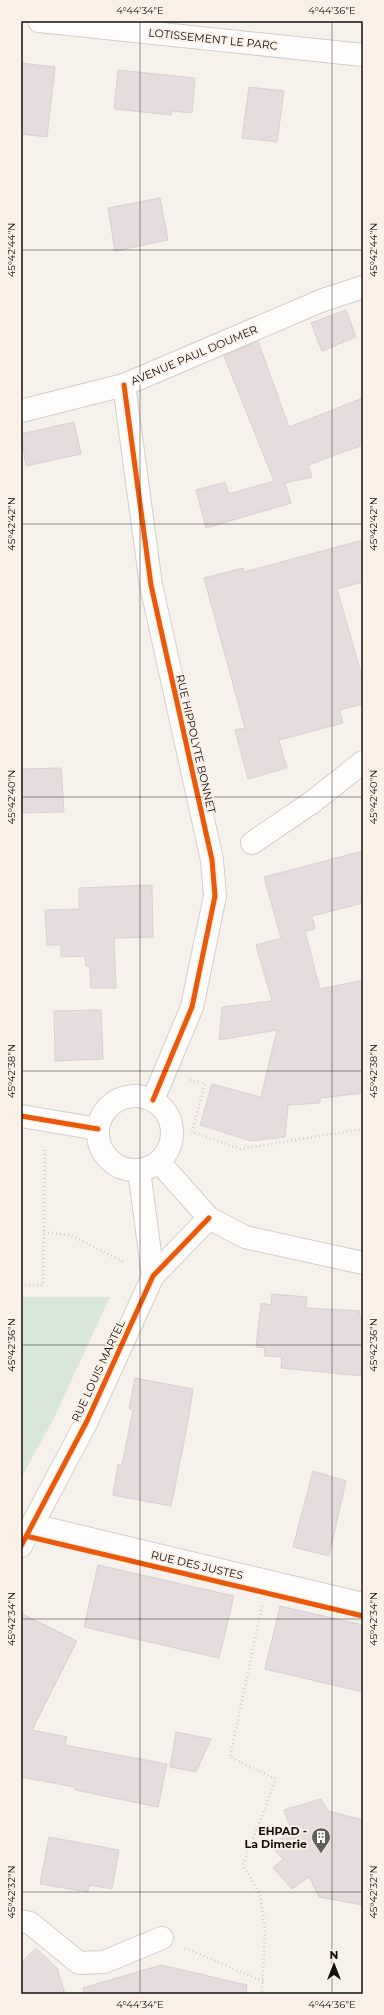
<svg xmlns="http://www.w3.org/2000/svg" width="384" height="2015" viewBox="0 0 384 2015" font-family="Montserrat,sans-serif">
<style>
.green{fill:#d9e6da}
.building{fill:#e6dbdd;stroke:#d7d2d0}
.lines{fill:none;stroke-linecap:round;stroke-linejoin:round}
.minor-casing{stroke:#d2ceca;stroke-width:24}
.tertiary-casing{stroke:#d2ceca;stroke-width:24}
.secondary-casing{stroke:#d2ceca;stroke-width:24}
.path{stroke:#d1cfce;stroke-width:2.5;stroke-dasharray:1 3;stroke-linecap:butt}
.minor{stroke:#fefdfc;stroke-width:22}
.tertiary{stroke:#fefdfc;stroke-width:22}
.secondary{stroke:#fefdfc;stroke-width:22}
.cycleway-casing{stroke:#fbf0e8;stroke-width:8}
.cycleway{stroke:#e8590c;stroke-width:5}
.ticks{fill:none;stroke:#120f0c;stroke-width:1;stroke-opacity:0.45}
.labels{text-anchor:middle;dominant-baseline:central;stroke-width:4;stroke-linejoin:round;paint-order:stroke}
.street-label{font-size:11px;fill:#120f0c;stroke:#fbf0e8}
.poi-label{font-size:11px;font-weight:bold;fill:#120f0c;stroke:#fbf0e8;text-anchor:end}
.neatline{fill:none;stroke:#120f0c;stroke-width:1.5}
.ticks-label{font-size:10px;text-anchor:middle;fill:#120f0c}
</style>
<rect width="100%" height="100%" fill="#f7f1ec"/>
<path class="green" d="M21 1297H110L53 1420 21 1478Z"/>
<path class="building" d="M21 63 55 67 47 137 21 134Z
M118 70 195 78 192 113 172 111 171 115 114 109Z
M249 87 284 91 277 142 242 138Z
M160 198 168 240 115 251 108 208Z
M346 310 356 337 322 351 311 323Z
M258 341 289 427 363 398V445L308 465 312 477 285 483 291 503 206 528 196 490 225 482 229 494 274 481 224 356Z
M74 422 81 454 26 466 21 434Z
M363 540V582L337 589 363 680V704L339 710 343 723 279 740 287 768 248 779 235 730 245 728 204 578 243 568 244 572Z
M61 768 64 812 21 813V769Z
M363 851V903L312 916 315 929 305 931 320 989 363 980V1093L320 1098V1103L288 1105 285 1137 251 1141 200 1125 212 1084 261 1097 277 1030 219 1040 222 1007 272 1001 256 945 281 938 264 877Z
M152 885 153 937 114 938 116 988H91L90 966H86L85 956 61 957V945H47L45 910 79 909V888Z
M101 1010 103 1059 55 1061 54 1011Z
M272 1294 307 1297 306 1308 360 1311 359 1315 363 1316V1376L281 1368 282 1357 264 1356 265 1348 256 1347 261 1303 271 1305Z
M135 1378 193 1389 188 1421 171 1506 113 1495 118 1464 122 1465 133 1410 129 1409Z
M313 1471 346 1481 329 1556 293 1547Z
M98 1565 234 1596 219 1658 84 1627Z
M280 1606 363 1625V1692L265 1669Z
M21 1613 77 1641 32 1730 67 1737 65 1745 167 1764 158 1807 75 1790V1787L21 1777Z
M176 1732 211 1739 196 1772 170 1767Z
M321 1799 328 1811 363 1820V1905L319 1897 309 1877 292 1889 273 1868 283 1859 273 1848 282 1838 279 1831 290 1827 284 1810Z
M49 1837 119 1850 112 1889 89 1885 88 1892 40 1884Z
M36 1948 57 1968 65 1994H21V1963Z
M161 1965 247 1985 246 1994H84L83 1988Z"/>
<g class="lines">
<defs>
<path id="minor" d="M39 21 363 55
M252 843 311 803 363 762
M139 1170 153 1276
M32 1525 363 1604
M21 1546 87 1421 153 1276 209 1218
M21 1921 30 1923 79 1963 104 1962 162 1938"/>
<path id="tertiary" d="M124 385 151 585 212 860 215 896 192 1007 153 1100"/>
<path id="secondary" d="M21 411 124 385 323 300 363 287
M98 1133a37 37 0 1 1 74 0a37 37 0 1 1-74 0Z
M21 1116 98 1129
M159 1162 209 1218 245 1237 363 1263"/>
</defs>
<use href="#minor" class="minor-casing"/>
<use href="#tertiary" class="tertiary-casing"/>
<use href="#secondary" class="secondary-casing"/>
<path class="path" d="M190 1080 205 1084 192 1132 240 1149 363 1129
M44 1232 70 1235 124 1262
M21 1285H43L45 1147
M262 1606 230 1757 276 1779 243 1865 260 1895 265 1929 262 1994
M185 1948 264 1982"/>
<use href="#minor" class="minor"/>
<use href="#tertiary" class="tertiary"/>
<use href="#secondary" class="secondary"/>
<defs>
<path id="cycleway" d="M124 385 151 585 212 860 215 896 192 1007 153 1100
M21 1116 98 1129
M26 1536 363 1616
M21 1546 87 1421 153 1276 209 1218"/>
</defs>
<use href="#cycleway" class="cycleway-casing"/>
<use href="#cycleway" class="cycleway"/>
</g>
<path class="ticks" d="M140 21V1994M332 21V1994M21 250H363M21 524H363M21 797H363M21 1071H363M21 1345H363M21 1619H363M21 1892H363"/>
<defs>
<symbol id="building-pin" viewBox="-11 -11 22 30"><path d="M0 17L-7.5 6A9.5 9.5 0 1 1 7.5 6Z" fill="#625e5a" stroke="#fbf0e8"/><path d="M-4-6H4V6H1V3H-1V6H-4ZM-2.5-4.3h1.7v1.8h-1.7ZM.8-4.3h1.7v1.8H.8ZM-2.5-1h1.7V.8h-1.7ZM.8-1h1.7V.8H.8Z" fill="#fff"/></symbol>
</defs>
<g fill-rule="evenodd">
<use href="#building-pin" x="310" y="1826" width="22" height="30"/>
</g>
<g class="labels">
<g class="street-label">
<text transform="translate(213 39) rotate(6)">LOTISSEMENT LE PARC</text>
<text transform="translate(194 355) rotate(-23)">AVENUE PAUL DOUMER</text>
<text transform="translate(196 744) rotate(77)">RUE HIPPOLYTE BONNET</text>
<text transform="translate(98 1371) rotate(-65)">RUE LOUIS MARTEL</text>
<text transform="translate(197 1565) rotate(13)">RUE DES JUSTES</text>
</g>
<g class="poi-label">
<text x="307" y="1831">EHPAD -<tspan x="307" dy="13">La Dimerie</tspan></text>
</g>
</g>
<rect width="384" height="2015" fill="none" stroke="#fbf0e8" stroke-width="44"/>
<g transform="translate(334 1965)" stroke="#fbf0e8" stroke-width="3" paint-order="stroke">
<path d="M0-3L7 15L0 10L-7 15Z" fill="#120f0c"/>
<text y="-6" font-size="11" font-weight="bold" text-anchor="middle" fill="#120f0c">N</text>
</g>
<rect x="22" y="22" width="340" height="1971" class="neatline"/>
<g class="ticks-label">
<text x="140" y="14">4°44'34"E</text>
<text x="332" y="14">4°44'36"E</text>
<text transform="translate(11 250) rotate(-90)" y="4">45°42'44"N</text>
<text transform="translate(373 250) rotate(-90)" y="4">45°42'44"N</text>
<text transform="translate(11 524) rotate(-90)" y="4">45°42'42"N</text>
<text transform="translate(373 524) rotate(-90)" y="4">45°42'42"N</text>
<text transform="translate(11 797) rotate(-90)" y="4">45°42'40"N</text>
<text transform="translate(373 797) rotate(-90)" y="4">45°42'40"N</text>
<text transform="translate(11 1071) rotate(-90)" y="4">45°42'38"N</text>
<text transform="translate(373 1071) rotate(-90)" y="4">45°42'38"N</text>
<text transform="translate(11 1345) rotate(-90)" y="4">45°42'36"N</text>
<text transform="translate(373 1345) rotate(-90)" y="4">45°42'36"N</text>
<text transform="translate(11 1619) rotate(-90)" y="4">45°42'34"N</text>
<text transform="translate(373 1619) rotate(-90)" y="4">45°42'34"N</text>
<text transform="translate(11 1892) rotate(-90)" y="4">45°42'32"N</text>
<text transform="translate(373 1892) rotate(-90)" y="4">45°42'32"N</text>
<text x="140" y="2008">4°44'34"E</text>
<text x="332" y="2008">4°44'36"E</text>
</g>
</svg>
